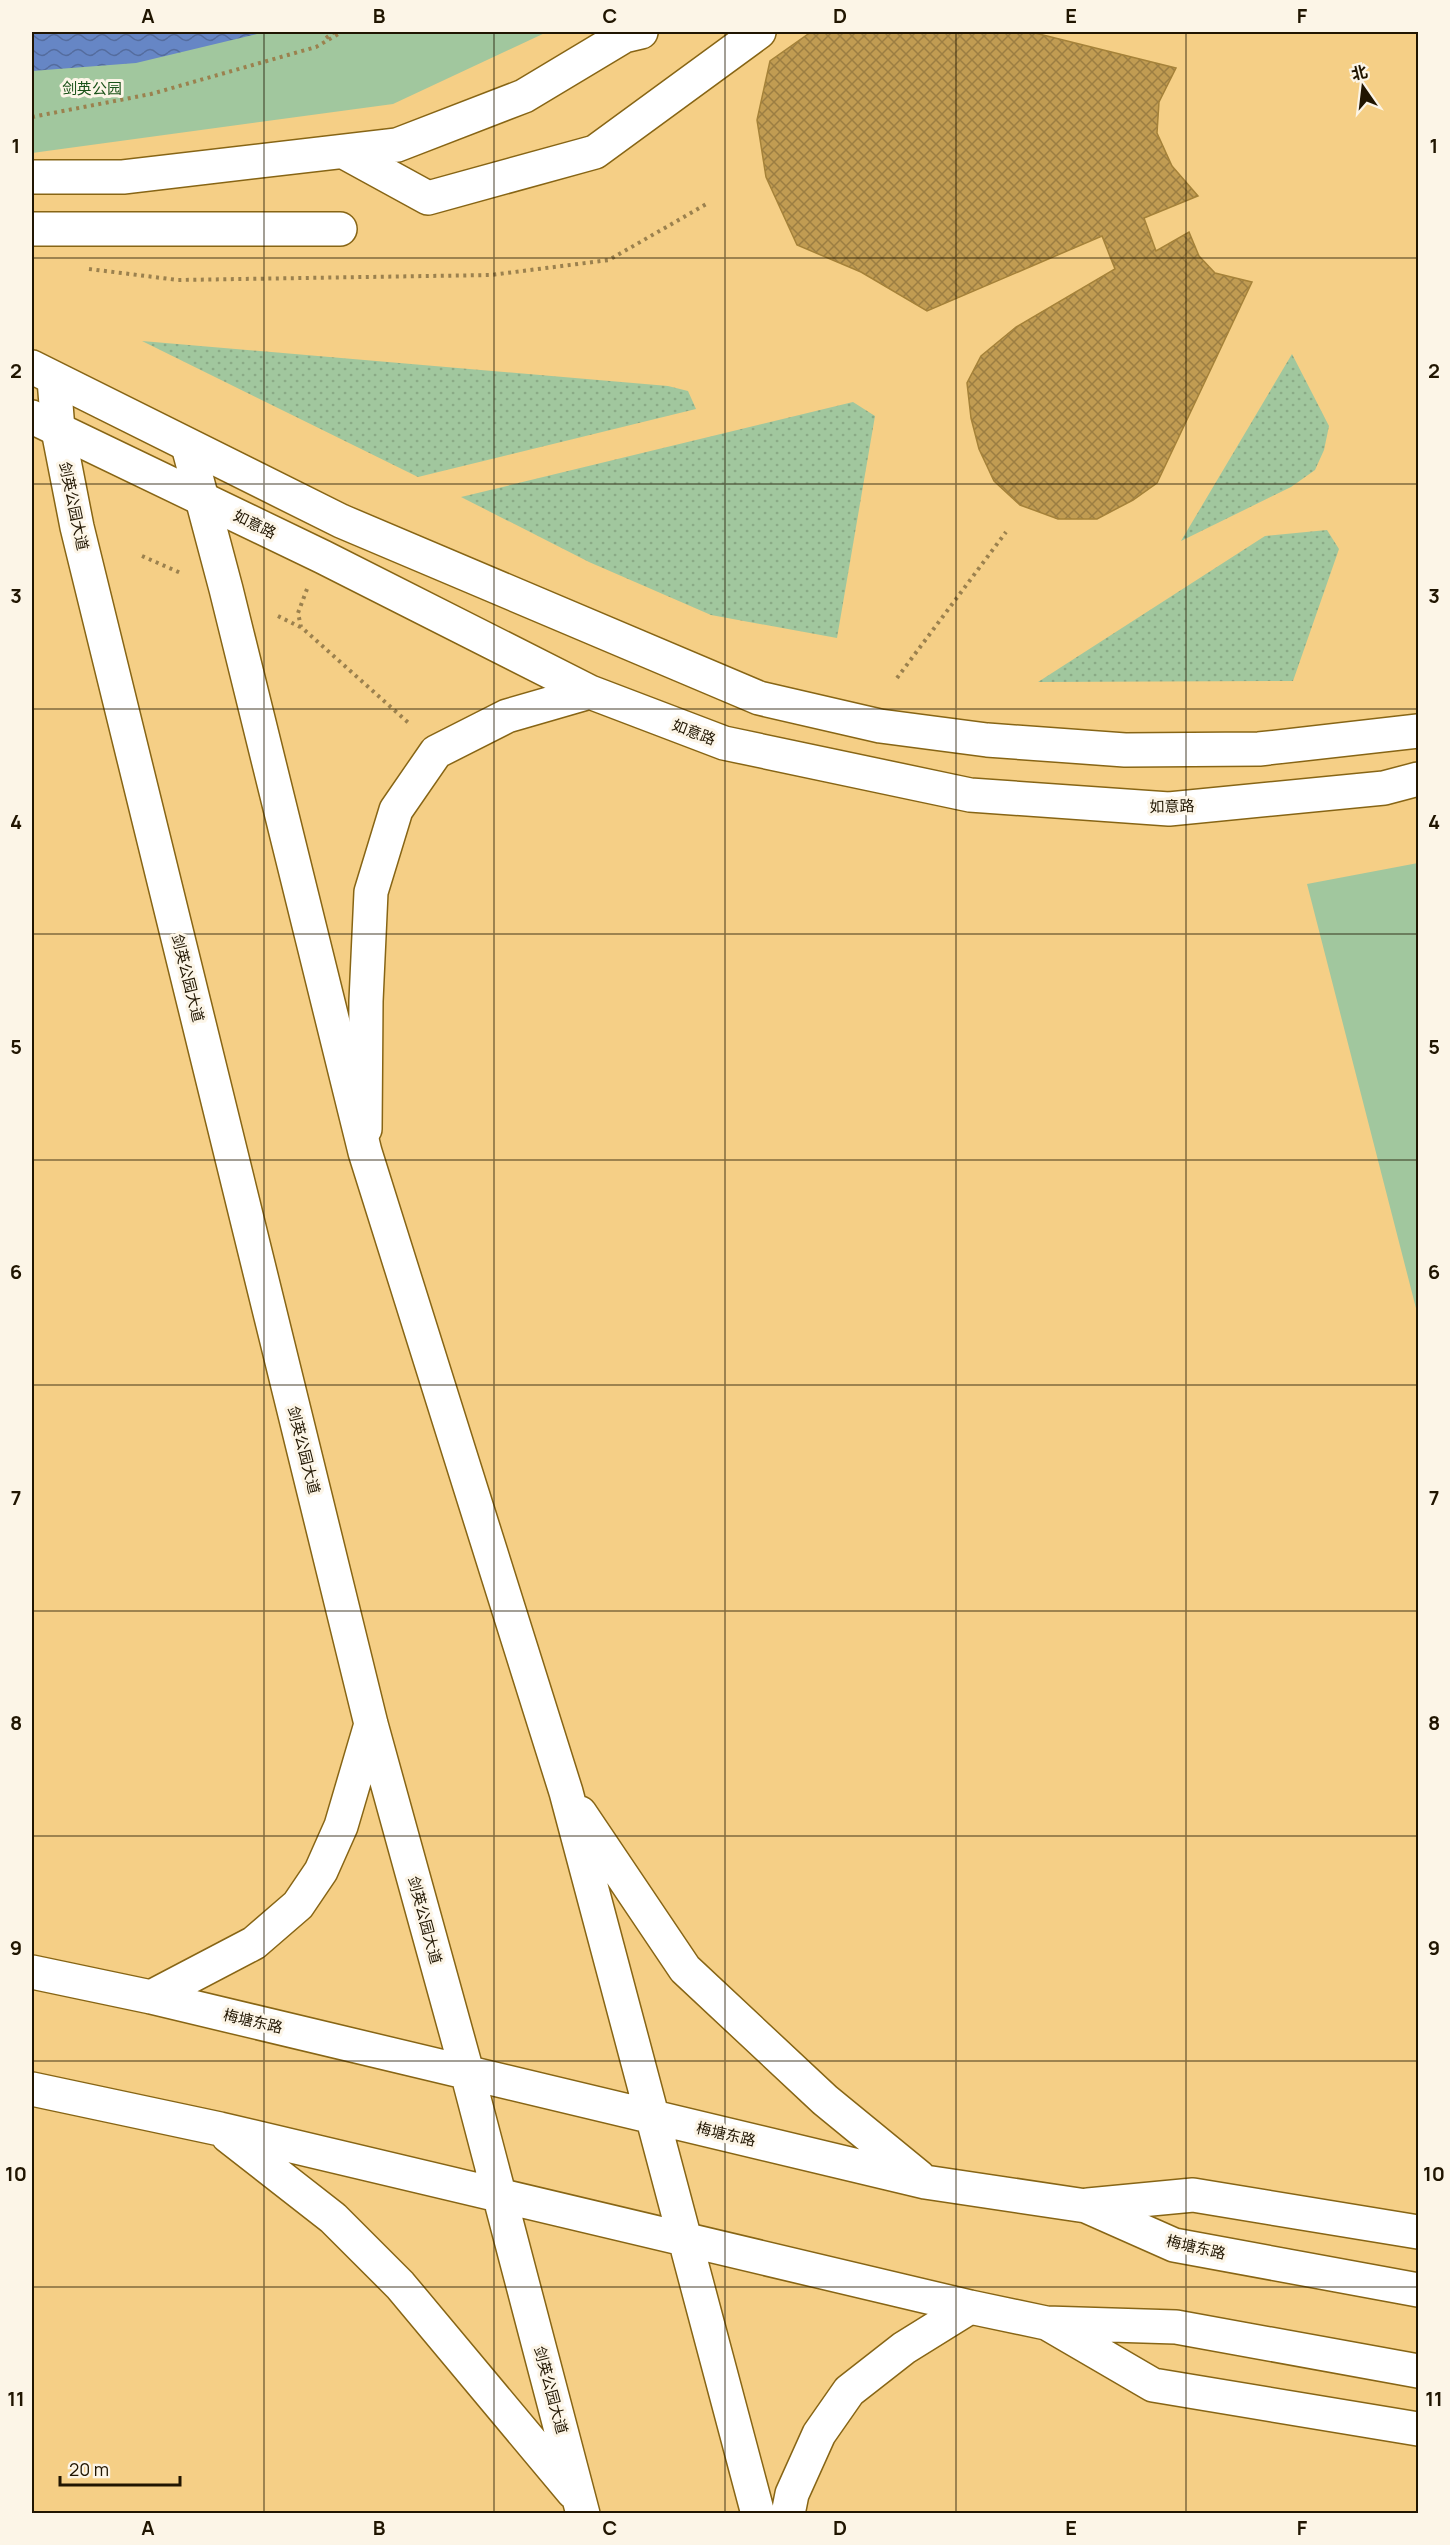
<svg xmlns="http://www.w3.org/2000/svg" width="1450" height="2545" viewBox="0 0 1450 2545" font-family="Manrope,'Noto Sans SC',sans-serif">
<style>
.grass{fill:url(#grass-dots)}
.park{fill:#a1c79e}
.water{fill:url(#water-waves)}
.building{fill:url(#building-cross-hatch);stroke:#a58239;stroke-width:1.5}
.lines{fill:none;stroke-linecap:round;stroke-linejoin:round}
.minor-casing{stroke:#876515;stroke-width:36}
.major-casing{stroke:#876515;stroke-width:36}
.path{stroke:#9b814e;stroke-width:4;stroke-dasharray:3 4.5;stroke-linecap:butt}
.minor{stroke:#fff;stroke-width:33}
.major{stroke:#fff;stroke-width:33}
.grid{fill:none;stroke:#201501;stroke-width:1.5;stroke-opacity:0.55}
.labels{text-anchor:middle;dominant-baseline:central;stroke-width:6;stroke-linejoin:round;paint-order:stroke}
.park-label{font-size:15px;fill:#195118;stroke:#fcf5e7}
.street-label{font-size:15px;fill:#201501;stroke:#fcf5e7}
.neatline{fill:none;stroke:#201501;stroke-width:2}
.grid-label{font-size:20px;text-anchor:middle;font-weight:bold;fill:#201501}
</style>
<defs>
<pattern id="grass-dots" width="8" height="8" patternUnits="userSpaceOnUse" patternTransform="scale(1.5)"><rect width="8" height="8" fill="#a1c79e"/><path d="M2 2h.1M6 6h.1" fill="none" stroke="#8aaa86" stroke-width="1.8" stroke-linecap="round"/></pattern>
<pattern id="water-waves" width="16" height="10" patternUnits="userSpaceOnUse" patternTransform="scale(1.5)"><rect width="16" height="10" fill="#6686c5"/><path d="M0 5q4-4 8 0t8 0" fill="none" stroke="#546c9e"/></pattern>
<pattern id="building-cross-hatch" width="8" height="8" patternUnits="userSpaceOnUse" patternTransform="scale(1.5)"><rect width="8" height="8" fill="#c19c52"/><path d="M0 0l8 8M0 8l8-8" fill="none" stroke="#9c7e42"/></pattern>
</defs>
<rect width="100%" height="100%" fill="#f5cf86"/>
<path class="grass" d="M142 341 668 386 688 391 696 409 418 477Z
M1292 354 1329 426 1324 450 1315 470 1291 487 1181 541Z
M853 402 875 416 837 638 711 615 589 562 461 497Z
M1327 530 1339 549 1293 681 1038 682 1265 536Z"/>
<path class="park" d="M32 32H547L393 104 32 153Z
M1418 863V1316L1307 884Z"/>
<path class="water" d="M32 32H265L136 63 32 71Z"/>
<path class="building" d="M811 32H1031L1176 68 1159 102 1157 133 1172 166 1198 196 1144 218 1156 251 1189 232 1199 256 1215 273 1252 282 1157 483 1133 500 1097 519H1058L1020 505 994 481 979 449 971 418 967 383 981 356 1016 327 1115 269 1102 236 927 311 861 272 797 245 766 177 757 120 770 61Z"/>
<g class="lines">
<defs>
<path id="minor" d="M344 152 428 198 595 152 759 32
M32 177H123L397 145 524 96 624 36 641 32
M32 229H340
M32 367 341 521 759 698 880 726 987 740 1125 750 1259 749 1418 731
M32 417 323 557 590 692 724 743 970 795 1169 809 1384 788 1418 779
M365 1129 366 1001 371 892 396 810 436 752 507 716 590 692"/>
<path id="major" d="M54 379 58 430 77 527 371 1724 467 2072 583 2514
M188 446 226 589 365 1152 566 1792 758 2514
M580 1813 685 1969 825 2100 919 2177
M32 1972 151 1997 925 2182 1086 2206 1174 2245 1418 2290
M151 1997 254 1943 298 1905 321 1871 341 1826 371 1724
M32 2089 220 2129 970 2307 1046 2323 1176 2327 1418 2371
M228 2136 333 2218 400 2285 573 2492
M1088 2205 1193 2195 1418 2232
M1050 2325 1153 2385 1418 2429
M788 2514 792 2494 819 2434 849 2391 904 2348 970 2307"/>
</defs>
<use href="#minor" class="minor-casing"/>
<use href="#major" class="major-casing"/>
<path class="path" d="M326 38 334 32
M32 117 151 94 316 47 342 32
M89 269 178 280 491 275 609 260 708 203
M142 556 183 574
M307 589 298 613 301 627 411 725
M278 616 300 627
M897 678 1006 532"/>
<use href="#minor" class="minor"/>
<use href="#major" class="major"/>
</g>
<path class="grid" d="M264 32V2514M494 32V2514M725 32V2514M956 32V2514M1186 32V2514M32 258H1418M32 484H1418M32 709H1418M32 934H1418M32 1160H1418M32 1385H1418M32 1611H1418M32 1836H1418M32 2061H1418M32 2287H1418"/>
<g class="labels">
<g class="park-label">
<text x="92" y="88">剑英公园</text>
</g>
<g class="street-label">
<text transform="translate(74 506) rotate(78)">剑英公园大道</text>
<text transform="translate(255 524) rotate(26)">如意路</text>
<text transform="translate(694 732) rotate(21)">如意路</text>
<text transform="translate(1172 806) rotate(-1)">如意路</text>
<text transform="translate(188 978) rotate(76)">剑英公园大道</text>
<text transform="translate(304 1450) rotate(76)">剑英公园大道</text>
<text transform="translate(425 1920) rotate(75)">剑英公园大道</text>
<text transform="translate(253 2021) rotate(13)">梅塘东路</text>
<text transform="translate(726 2134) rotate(13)">梅塘东路</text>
<text transform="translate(1196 2247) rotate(13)">梅塘东路</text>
<text transform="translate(551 2390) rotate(75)">剑英公园大道</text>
</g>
</g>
<rect width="1450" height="2545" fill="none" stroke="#fcf5e7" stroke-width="66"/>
<g transform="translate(1363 87) rotate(346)" stroke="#fcf5e7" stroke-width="4.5" paint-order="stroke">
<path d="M0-4.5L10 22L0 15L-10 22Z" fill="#201501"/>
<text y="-9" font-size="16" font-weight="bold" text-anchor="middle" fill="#201501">北</text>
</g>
<path d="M60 2476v9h120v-9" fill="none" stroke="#201501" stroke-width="3"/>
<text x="69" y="2476" font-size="18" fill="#201501" stroke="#fcf5e7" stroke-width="4.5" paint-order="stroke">20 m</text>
<rect x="33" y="33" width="1384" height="2479" class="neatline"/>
<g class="grid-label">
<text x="148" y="23">A</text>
<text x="379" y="23">B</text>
<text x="610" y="23">C</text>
<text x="840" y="23">D</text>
<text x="1071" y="23">E</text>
<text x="1302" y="23">F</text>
<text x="16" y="153">1</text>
<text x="1434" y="153">1</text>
<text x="16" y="378">2</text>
<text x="1434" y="378">2</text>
<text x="16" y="603">3</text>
<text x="1434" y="603">3</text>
<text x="16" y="829">4</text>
<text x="1434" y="829">4</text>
<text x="16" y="1054">5</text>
<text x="1434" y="1054">5</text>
<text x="16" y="1279">6</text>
<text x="1434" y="1279">6</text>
<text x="16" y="1505">7</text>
<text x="1434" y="1505">7</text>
<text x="16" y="1730">8</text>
<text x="1434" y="1730">8</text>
<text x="16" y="1955">9</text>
<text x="1434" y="1955">9</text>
<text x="16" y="2181">10</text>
<text x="1434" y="2181">10</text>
<text x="16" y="2406">11</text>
<text x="1434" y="2406">11</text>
<text x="148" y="2535">A</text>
<text x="379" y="2535">B</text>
<text x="610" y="2535">C</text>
<text x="840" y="2535">D</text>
<text x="1071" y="2535">E</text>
<text x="1302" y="2535">F</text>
</g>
</svg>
